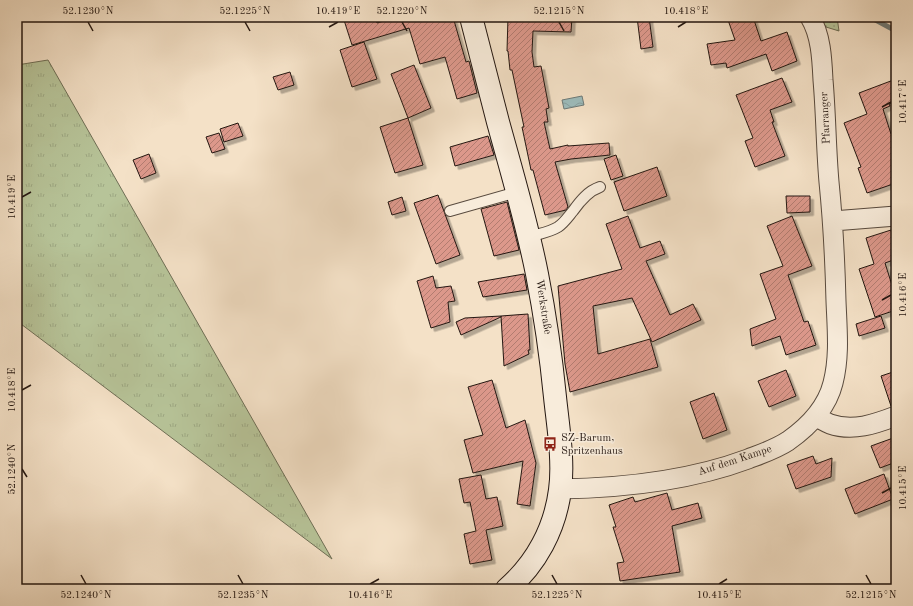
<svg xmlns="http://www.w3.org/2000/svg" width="913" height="606" viewBox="0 0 913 606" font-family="'Old Standard TT',serif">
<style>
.grass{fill:url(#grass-tufts);stroke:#6e6e55}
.park{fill:url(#park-dots);stroke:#6e6e55}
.water{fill:url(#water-waves);stroke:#6d7a78}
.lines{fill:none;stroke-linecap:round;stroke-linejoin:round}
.stream{stroke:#6d7a78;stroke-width:5}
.building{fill:url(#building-hatch);stroke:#241711;filter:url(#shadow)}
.service-casing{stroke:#584a3e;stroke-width:12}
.minor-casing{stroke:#584a3e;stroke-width:21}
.secondary-casing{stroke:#241711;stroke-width:24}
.service{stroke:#f8ecdb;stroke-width:10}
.minor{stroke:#f8ecdb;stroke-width:19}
.secondary{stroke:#f8ecdb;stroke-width:22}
.ticks{fill:none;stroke:#241711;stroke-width:1.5}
.labels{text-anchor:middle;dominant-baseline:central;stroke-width:3;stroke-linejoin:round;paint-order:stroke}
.street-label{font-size:11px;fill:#241711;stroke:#f8ecdb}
.poi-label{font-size:11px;fill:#241711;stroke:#f8ecdb;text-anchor:start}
.neatline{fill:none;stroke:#241711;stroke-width:1.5}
.ticks-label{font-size:10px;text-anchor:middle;fill:#241711}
</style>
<defs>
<pattern id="grass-tufts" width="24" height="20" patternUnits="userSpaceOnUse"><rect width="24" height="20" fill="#b7c499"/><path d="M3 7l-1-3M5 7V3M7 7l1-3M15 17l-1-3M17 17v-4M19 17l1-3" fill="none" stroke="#9da883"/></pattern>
<pattern id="park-dots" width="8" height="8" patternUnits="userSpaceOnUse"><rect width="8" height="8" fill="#b7c499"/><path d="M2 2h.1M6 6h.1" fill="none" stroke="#9da883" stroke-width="1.8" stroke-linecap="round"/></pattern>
<pattern id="water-waves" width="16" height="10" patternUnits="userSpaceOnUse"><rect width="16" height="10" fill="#9dbcbc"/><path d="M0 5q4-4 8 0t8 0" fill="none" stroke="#87a1a1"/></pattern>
<pattern id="building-hatch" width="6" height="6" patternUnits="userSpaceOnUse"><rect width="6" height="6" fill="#dc988b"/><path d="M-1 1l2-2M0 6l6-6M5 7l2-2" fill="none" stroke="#b27b70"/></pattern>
<filter id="shadow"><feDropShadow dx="3.5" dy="3.5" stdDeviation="0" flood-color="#0004"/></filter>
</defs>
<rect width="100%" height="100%" fill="#f4e1c7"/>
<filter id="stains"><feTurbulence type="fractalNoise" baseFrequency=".005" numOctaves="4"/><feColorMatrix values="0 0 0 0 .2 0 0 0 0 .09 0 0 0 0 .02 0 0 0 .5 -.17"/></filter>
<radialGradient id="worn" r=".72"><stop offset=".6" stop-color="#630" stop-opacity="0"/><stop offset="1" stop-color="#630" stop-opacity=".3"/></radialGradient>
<path class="grass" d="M48 60 332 559 17 321V65Z"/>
<path class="park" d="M819 17H837L839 31 826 27Z"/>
<path class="water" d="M582 96 584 105 564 109 562 100Z"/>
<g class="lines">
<path class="stream" d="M870 17 896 31"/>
</g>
<path class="building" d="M343 17H375L377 23 398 17H453L466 62 469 61 477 93 457 99 445 57 420 64 409 28 352 45Z
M508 17H572L571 32 533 31 532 52 534 67 541 66 549 108 546 109 548 122H544L550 149 568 145V146L609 143 610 155 571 159 555 162 568 207 566 210 545 215 533 170H531L522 127H524L512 70H510L508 51H507Z
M637 17H649L653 47 641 49Z
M727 17H753L761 41 787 32 797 61 772 71 766 54 727 68 726 63 711 65 707 44 735 40Z
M364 42 377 79 352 87 340 50Z
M414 65 431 108 408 118 391 74Z
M290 72 294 85 278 90 273 77Z
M782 78 792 102 770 110 774 122H772L785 156 755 167 745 141 753 138 736 95Z
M896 79V101L889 104 890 106 883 109 891 134 896 132V183L867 193 858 168 861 167 844 123 867 114 859 93Z
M408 118 423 165 395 173 380 127Z
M238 123 243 136 224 142 220 129Z
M219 133 225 149 212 153 206 137Z
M488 136 494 155 455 166 450 147Z
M149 154 156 173 141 179 133 160Z
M616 155 623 176 611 180 604 159Z
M657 167 667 196 624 211 614 182Z
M438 195 460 255 436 264 414 203Z
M786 196H810V212L787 213Z
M402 197 406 211 392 215 388 202Z
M507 202 519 250 494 256 481 209Z
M628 216 640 248 660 241 665 254 646 261 670 315 693 304 701 320 652 342 632 298 593 306 598 354 650 339 658 367 570 392 565 364 558 286 622 269 606 224Z
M792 216 812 266 788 275 804 322 808 321 816 345 786 355 780 336 752 346 750 329 776 319 760 274 783 266 767 226Z
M891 230 896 247V259L885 263 896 298V310L875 317 859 269 874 264 866 238Z
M524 274 527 290 483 297 478 282Z
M433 276 436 288 451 286 455 301 448 302 450 322 431 328 417 281Z
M528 314 530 350H528L529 354 504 366 501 316Z
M501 316V317L461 335 456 322 465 318Z
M881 316 885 328 859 336 856 324Z
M786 370 796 396 769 407 758 381Z
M896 371V405L891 406 881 376Z
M492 380 506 428 525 420 536 463 530 506 517 504 523 461 473 473 464 440 483 435 468 387Z
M714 393 727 430 703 439 690 402Z
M896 437V462L880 468 871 446Z
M813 456 816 464 832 458 831 477 796 489 787 465Z
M884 474 893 499 855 514 845 489Z
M481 475 486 499 497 497 503 526 486 530 492 560 470 564 464 534 476 531 470 502 464 503 459 479Z
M667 493 672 510 698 503 702 518 672 526 680 572 620 581 617 563 624 562 613 527H616L609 505 633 497 635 502Z"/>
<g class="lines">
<defs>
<path id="service" d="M450 211 517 192
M529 237C538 234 550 232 558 227 564 223 568 217 573 211 580 201 588 191 600 187"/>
<path id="minor" d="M833 221 896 216
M816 417C821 419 825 422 830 424 853 432 875 424 896 416
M560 489C623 488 689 481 748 459 761 454 776 449 788 441 808 427 827 407 833 383 840 356 837 328 836 301 835 261 833 222 829 182 826 148 826 114 823 80 822 59 821 35 810 17"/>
<path id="secondary" d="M471 17C480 52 489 87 498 122 512 173 527 223 537 274 545 315 551 356 555 397 558 426 564 461 560 490 555 529 536 564 507 589"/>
</defs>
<use href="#service" class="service-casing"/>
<use href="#minor" class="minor-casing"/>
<use href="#secondary" class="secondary-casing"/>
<use href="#service" class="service"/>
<use href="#minor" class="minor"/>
<use href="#secondary" class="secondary"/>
</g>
<path class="ticks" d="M88 22 93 31M245 22 250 31M402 22 407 31M559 22 564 31M329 27 338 22M678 27 686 22M882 107 891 102M22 197 31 192M882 300 891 295M22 390 31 385M22 469 27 477M882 493 891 488M81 575 86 584M238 575 243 584M552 575 557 584M866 575 871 584M370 584 379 579M719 584 727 579"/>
<defs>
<symbol id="bus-bare" viewBox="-9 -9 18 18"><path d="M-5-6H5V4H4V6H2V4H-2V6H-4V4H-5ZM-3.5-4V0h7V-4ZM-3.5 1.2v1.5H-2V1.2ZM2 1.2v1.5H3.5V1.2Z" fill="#8f2418" stroke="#f8ecdb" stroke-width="2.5" paint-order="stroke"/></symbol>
</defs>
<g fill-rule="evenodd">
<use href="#bus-bare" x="540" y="434" width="20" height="20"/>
</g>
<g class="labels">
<g class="street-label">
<text transform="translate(826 118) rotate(-93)">Pfarranger</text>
<text transform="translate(543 307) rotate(81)">Werkstraße</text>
<text transform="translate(735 461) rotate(-18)">Auf dem Kampe</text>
</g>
<g class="poi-label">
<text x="561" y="438">SZ-Barum,<tspan x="561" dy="13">Spritzenhaus</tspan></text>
</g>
</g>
<rect width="913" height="606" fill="none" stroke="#f4e1c7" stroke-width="44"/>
<rect x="22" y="22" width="869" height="562" class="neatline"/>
<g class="ticks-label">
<text x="88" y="14">52.1230°N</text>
<text x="245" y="14">52.1225°N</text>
<text x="338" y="14">10.419°E</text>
<text x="402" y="14">52.1220°N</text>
<text x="559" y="14">52.1215°N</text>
<text x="686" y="14">10.418°E</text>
<text transform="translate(902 102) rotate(-90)" y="4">10.417°E</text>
<text transform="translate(11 197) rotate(-90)" y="4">10.419°E</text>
<text transform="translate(902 295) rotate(-90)" y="4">10.416°E</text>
<text transform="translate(11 390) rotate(-90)" y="4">10.418°E</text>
<text transform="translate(11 469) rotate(-90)" y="4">52.1240°N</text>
<text transform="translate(902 488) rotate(-90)" y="4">10.415°E</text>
<text x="86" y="598">52.1240°N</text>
<text x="243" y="598">52.1235°N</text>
<text x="370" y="598">10.416°E</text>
<text x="557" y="598">52.1225°N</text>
<text x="719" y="598">10.415°E</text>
<text x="871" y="598">52.1215°N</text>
</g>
<rect width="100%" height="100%" filter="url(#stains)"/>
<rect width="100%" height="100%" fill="url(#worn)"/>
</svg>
